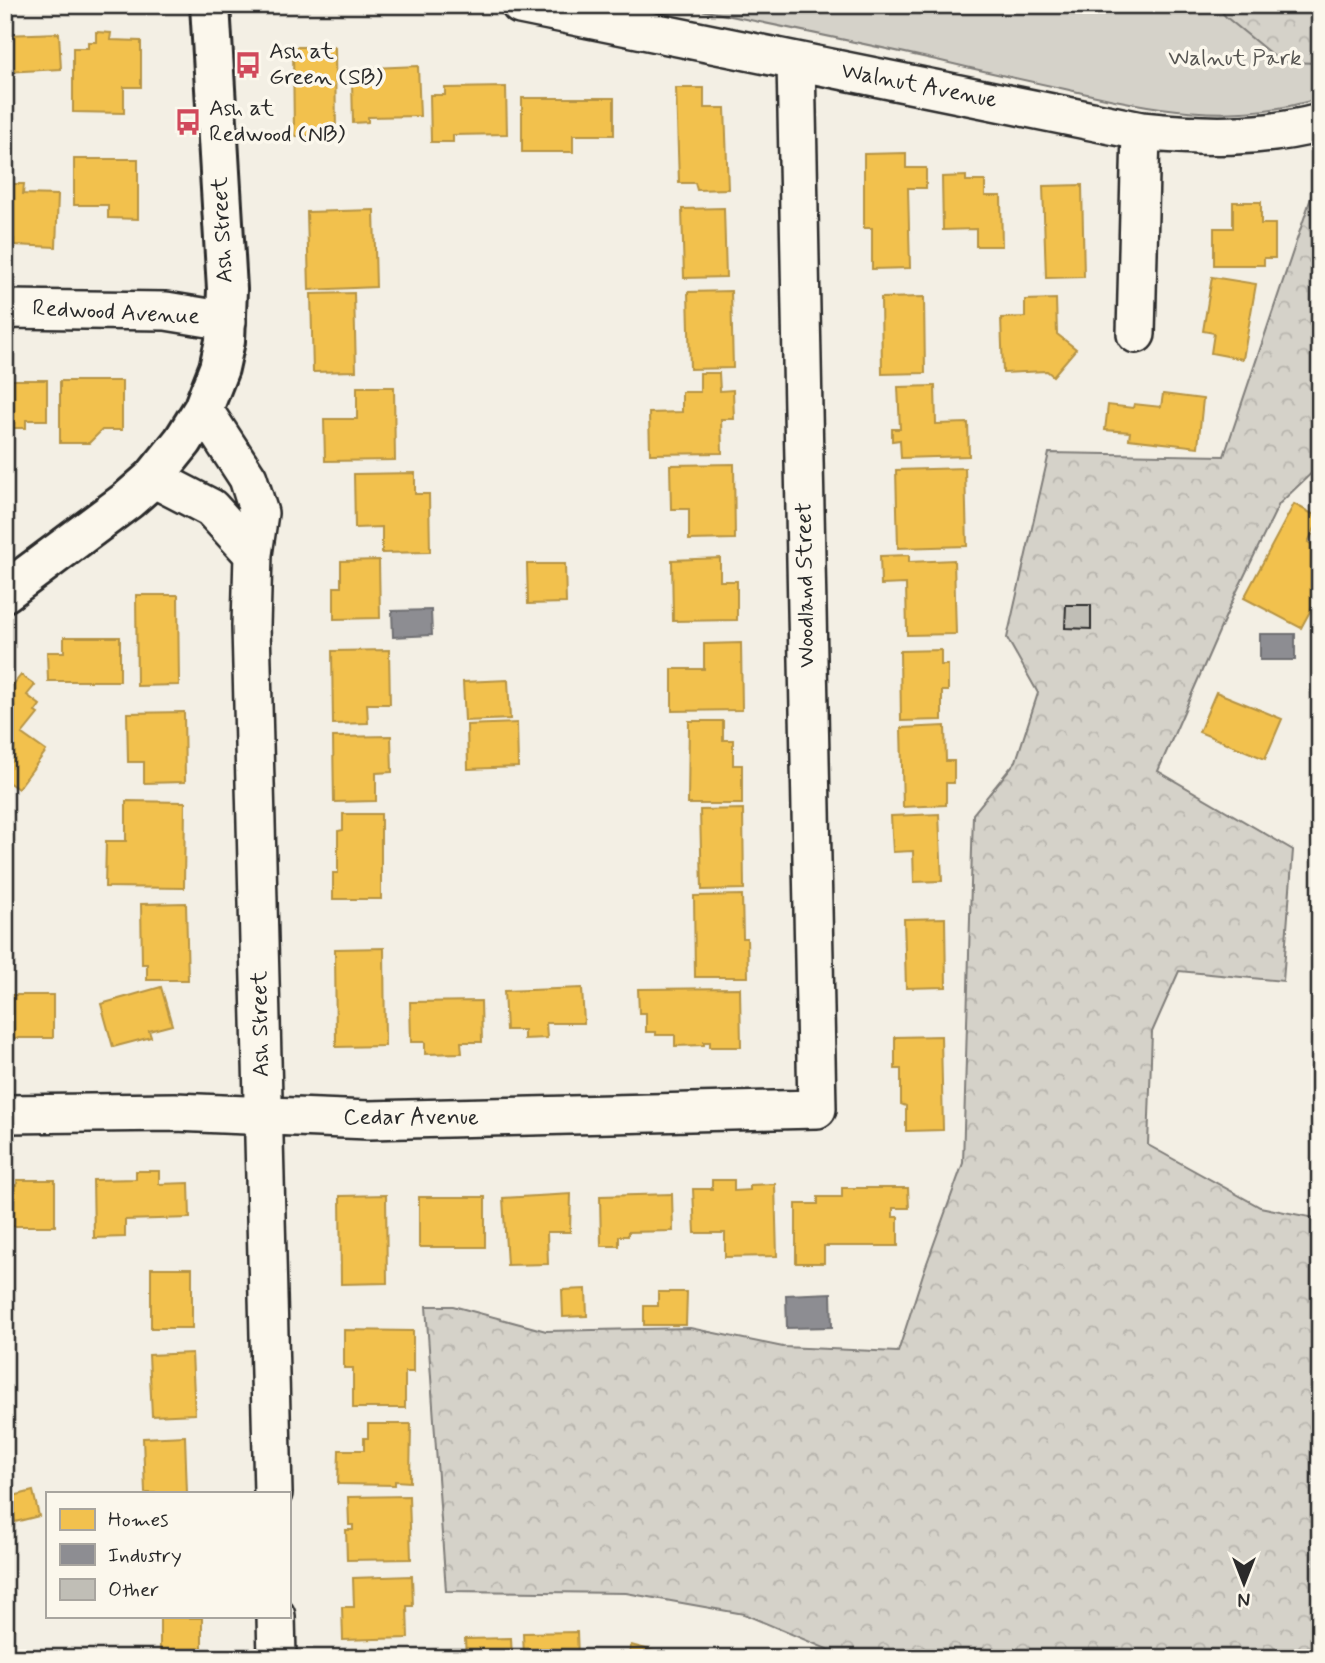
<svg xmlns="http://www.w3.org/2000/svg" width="1325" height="1663" viewBox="0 0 1325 1663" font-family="Mynerve,sans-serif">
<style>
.green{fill:#d5d2c9;stroke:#807e7a;stroke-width:2}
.forest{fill:url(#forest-crowns);stroke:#807e7a;stroke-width:2}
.homes{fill:#f2c14e;stroke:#b69444;stroke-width:2}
.industry{fill:#8d8d92;stroke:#707073;stroke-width:2}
.building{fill:#c0beb6;stroke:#2b2b2b;stroke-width:2}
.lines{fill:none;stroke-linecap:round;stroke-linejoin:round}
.minor-casing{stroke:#2b2b2b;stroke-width:42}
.major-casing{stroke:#2b2b2b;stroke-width:44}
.minor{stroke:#fbf7ec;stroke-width:37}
.major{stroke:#fbf7ec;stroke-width:38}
.labels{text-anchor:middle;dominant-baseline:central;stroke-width:7;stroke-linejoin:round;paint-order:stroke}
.poi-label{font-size:23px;fill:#2b2b2b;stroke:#fbf7ec;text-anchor:start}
.park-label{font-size:23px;fill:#565552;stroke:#fbf7ec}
.street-label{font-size:23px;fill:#2b2b2b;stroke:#fbf7ec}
</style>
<defs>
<pattern id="forest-crowns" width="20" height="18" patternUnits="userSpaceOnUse" patternTransform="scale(1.75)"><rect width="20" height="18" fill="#d5d2c9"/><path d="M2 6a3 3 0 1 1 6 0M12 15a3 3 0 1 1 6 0" fill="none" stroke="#b7b4ad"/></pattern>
</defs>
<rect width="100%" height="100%" fill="#f3efe4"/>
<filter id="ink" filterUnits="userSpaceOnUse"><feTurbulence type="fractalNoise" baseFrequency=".0143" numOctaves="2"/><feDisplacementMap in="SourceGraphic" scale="14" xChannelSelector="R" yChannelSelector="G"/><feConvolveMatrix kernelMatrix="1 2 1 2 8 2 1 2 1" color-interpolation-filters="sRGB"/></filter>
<g filter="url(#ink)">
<path class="green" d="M677 5H1320V98C1233 126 1151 109 1065 89 1023 80 982 71 941 61 853 41 765 23 677 5Z"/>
<path class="forest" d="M1216 5H1320V63L1281 62 1226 17Z
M1320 171V465L1279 504 1235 595 1158 771 1293 850 1283 981 1179 971 1152 1032 1148 1145 1260 1207 1320 1219V1658H848L744 1614 626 1593 446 1591 426 1306H453L546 1331 690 1328 783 1347 898 1352 923 1274 963 1163 973 814 1016 761 1038 693 1007 638 1049 453 1224 456Z"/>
<path class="homes" d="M96 32 111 33 110 40 141 41V87H124V113L73 112V48H88V42H96Z
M59 33 61 69 5 72V35Z
M293 47H335L336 135 294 136Z
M418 66 420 116 368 117V122L353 123 352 81 372 80V68Z
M506 87 507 134 453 135V142H431L430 95H445V88Z
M676 88H704V108H725L728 189 697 190 695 183H679Z
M522 98H614V135H573V152H522Z
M906 153V168H926V188H908L910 268 872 269V228H864V154Z
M74 159H138V219L108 218V205H74Z
M966 176V181H985V196H1001L1002 246H976V229L943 230 942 177Z
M5 184H24L23 194 58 195 56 247 14 245V239H5Z
M1082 185 1084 277 1046 278 1043 186Z
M1233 202H1261V224H1275V258H1264V265H1214V228H1233Z
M724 208 726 277 684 278 682 209Z
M374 210 376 287 309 290 307 212Z
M1212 277 1256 284 1243 359 1211 353 1214 333 1203 331Z
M731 291 733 368 690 369 688 292Z
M354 293 356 371 313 372 311 294Z
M924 297 925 373 882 374 881 298Z
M1056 299 1057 334 1076 349 1053 376 1047 371 1003 373 1001 318 1025 317V300Z
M700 373H719L720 391 733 390 734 419H721L722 453 650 454 649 413 682 412V392H700Z
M5 380H47V420H26V428H5Z
M60 381H122V430H102L89 443H60Z
M935 386 936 424 968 423 969 456 901 458 900 440 892 441V429H900L898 387Z
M357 387H394L395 460 325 461 324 419H357Z
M1163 394 1203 399 1198 447 1129 439 1130 432 1105 430 1108 405 1133 408 1134 404 1161 407Z
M734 464 735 539 689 540V509H671L670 465Z
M965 468 967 546 898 548 896 470Z
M415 473V494H429L430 552 382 553V527L355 528 354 474Z
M1294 504 1320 518 1308 542 1320 549V593L1301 628 1244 598Z
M909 555V562L954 560 956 634 907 635 906 584 881 585 880 556Z
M720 558V581H737V620L673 621 672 560Z
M379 560 380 618 334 619V587H341V561Z
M527 564H565L566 603 528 604Z
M136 595H178L179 685 137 686Z
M64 637H120V681H48L47 652H64Z
M741 643 742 710 672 711V669H704V644Z
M389 650 390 704H367L368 723 333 724 332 651Z
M941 650V665H948V691H942V720L901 721 900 651Z
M21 675 35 685 27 695 40 705 35 712 38 714 22 734 46 751 18 789 5 780V695Z
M508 680 510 719 465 721 463 682Z
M1216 692 1282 719 1265 759 1199 732Z
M184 712 185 782 144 783V762H128L127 713Z
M689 721H723V740H733V765H742V804H688Z
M517 723 518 767 468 769 467 725Z
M945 726 946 761H954V783H946V805L903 807 901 728Z
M391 736 392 772 376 773V801L334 802 333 737Z
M126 801 185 802 184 888 105 887 106 841H126Z
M743 809 744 889 702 890 700 810Z
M343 814H381V899H333V873H338V831L343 830Z
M939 814 942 881 914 882 913 851 893 852 891 816Z
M742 895 743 938H747L748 977H695L694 896Z
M186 903 188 980H147V964H142L141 904Z
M945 918 946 987 906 988 904 919Z
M384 948 385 1046 336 1047 335 949Z
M161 987 172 1025 149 1031 151 1037 113 1047 101 1004Z
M582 988 584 1023H546L547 1038 524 1039V1030H506L504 991Z
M740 988 741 1047H710V1042H704V1045L675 1046V1035H656V1032H646V1013H639L638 989Z
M5 995H53V1038H5Z
M481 1001 482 1042H461L462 1053 425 1054V1042H411L410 1002Z
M941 1036 943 1130 906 1131V1106L901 1104V1069H895V1037Z
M136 1171H159V1184L189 1183 190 1218 125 1220V1237L94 1238 93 1180 136 1179Z
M17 1180H55V1226H11V1239H5V1185H17Z
M712 1180H734V1191L750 1190V1185L775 1184 777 1256 725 1257V1233H695L693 1189H712Z
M842 1188H908L909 1208H893V1217H898V1246H824V1263H796V1204H818V1197H842Z
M571 1194 570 1232H547L548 1264 507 1265 503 1198Z
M672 1194 673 1231 628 1232V1236H619V1246H601L600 1196Z
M386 1195 387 1283 341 1284 340 1196Z
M419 1197H485V1247H419Z
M151 1268H192V1328H151Z
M586 1289 587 1316 563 1317 562 1290Z
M658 1292H687L686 1325H644V1306H658Z
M344 1330 413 1331V1372H405V1408H353V1368H344Z
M192 1353 195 1414 152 1416 149 1355Z
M368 1424H411L410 1482 395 1481V1485L338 1484 339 1450H364V1438H368Z
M185 1436 187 1493H145L143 1438Z
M33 1491 39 1516 15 1522 9 1497Z
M409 1496 411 1559 347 1560 346 1530H353V1525H349L348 1497Z
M5 1560 13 1629 5 1630Z
M412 1576 413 1606H407L408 1638 343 1640 342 1607H354L353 1578Z
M160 1618H202V1658H160Z
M577 1632 578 1658H524L523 1633Z
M511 1638 512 1658H466L465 1639Z
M631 1645 680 1658H628Z"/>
<path class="industry" d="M431 610 432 635 393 637 392 611Z
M1260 634H1295V660H1260Z
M831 1293 832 1327 787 1328 786 1295Z"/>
<path class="building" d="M1066 605H1091V629L1065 628Z"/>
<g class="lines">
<defs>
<path id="minor" d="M520 5 1141 131C1202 137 1260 139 1320 123
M5 309 166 311 227 321
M1136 334 1141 131
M203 409 248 478 259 513 253 554 251 626 273 1493
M153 478 211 508 253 554
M5 1114 175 1112 369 1120 817 1109 796 61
M276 1616 277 1658"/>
<path id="major" d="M5 592 128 500 153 478 183 441 203 409 219 368 225 341 227 289 210 5"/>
</defs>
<use href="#minor" class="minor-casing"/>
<use href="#major" class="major-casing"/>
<use href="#minor" class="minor"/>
<use href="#major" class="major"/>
</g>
</g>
<defs>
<symbol id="bus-bare" viewBox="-9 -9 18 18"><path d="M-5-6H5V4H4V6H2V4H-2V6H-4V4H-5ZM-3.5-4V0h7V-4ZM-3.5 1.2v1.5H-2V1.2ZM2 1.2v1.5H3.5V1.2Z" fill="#d1495b" stroke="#fbf7ec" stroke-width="2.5" paint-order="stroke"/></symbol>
</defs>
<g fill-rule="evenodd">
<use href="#bus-bare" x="229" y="46" width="38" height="38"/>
<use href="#bus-bare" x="169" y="103" width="38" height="38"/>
</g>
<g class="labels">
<g class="poi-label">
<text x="269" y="52">Ash at<tspan x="269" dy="26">Green (SB)</tspan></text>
<text x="209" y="109">Ash at<tspan x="209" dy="26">Redwood (NB)</tspan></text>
</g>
<g class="park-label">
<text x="1235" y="59">Walnut Park</text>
</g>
<g class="street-label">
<text transform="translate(919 86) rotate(11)">Walnut Avenue</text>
<text transform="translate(223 230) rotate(-93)">Ash Street</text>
<text transform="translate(116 313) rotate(3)">Redwood Avenue</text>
<text transform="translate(806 585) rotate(-91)">Woodland Street</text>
<text transform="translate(261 1024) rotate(-91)">Ash Street</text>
<text x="411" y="1118">Cedar Avenue</text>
</g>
</g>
<rect width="1325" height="1663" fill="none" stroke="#fbf7ec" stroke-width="28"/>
<rect x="14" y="14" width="1297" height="1635" fill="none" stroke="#2b2b2b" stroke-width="2.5" filter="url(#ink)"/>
<rect x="46" y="1492" width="245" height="126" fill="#fbf7ec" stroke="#a8a59f" stroke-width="2"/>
<rect x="60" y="1509" width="35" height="21" fill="#f2c14e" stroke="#a8a59f" stroke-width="2"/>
<text x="108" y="1526" font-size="21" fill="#2b2b2b">Homes</text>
<rect x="60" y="1544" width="35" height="21" fill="#8d8d92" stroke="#a8a59f" stroke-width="2"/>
<text x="108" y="1562" font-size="21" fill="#2b2b2b">Industry</text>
<rect x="60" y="1579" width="35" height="21" fill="#c0beb6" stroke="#a8a59f" stroke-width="2"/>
<text x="108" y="1596" font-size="21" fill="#2b2b2b">Other</text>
<g transform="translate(1244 1583) rotate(180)" stroke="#fbf7ec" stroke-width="5" paint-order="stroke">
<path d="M0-5L12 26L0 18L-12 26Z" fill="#2b2b2b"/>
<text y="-10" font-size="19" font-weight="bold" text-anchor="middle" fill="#2b2b2b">N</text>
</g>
</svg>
